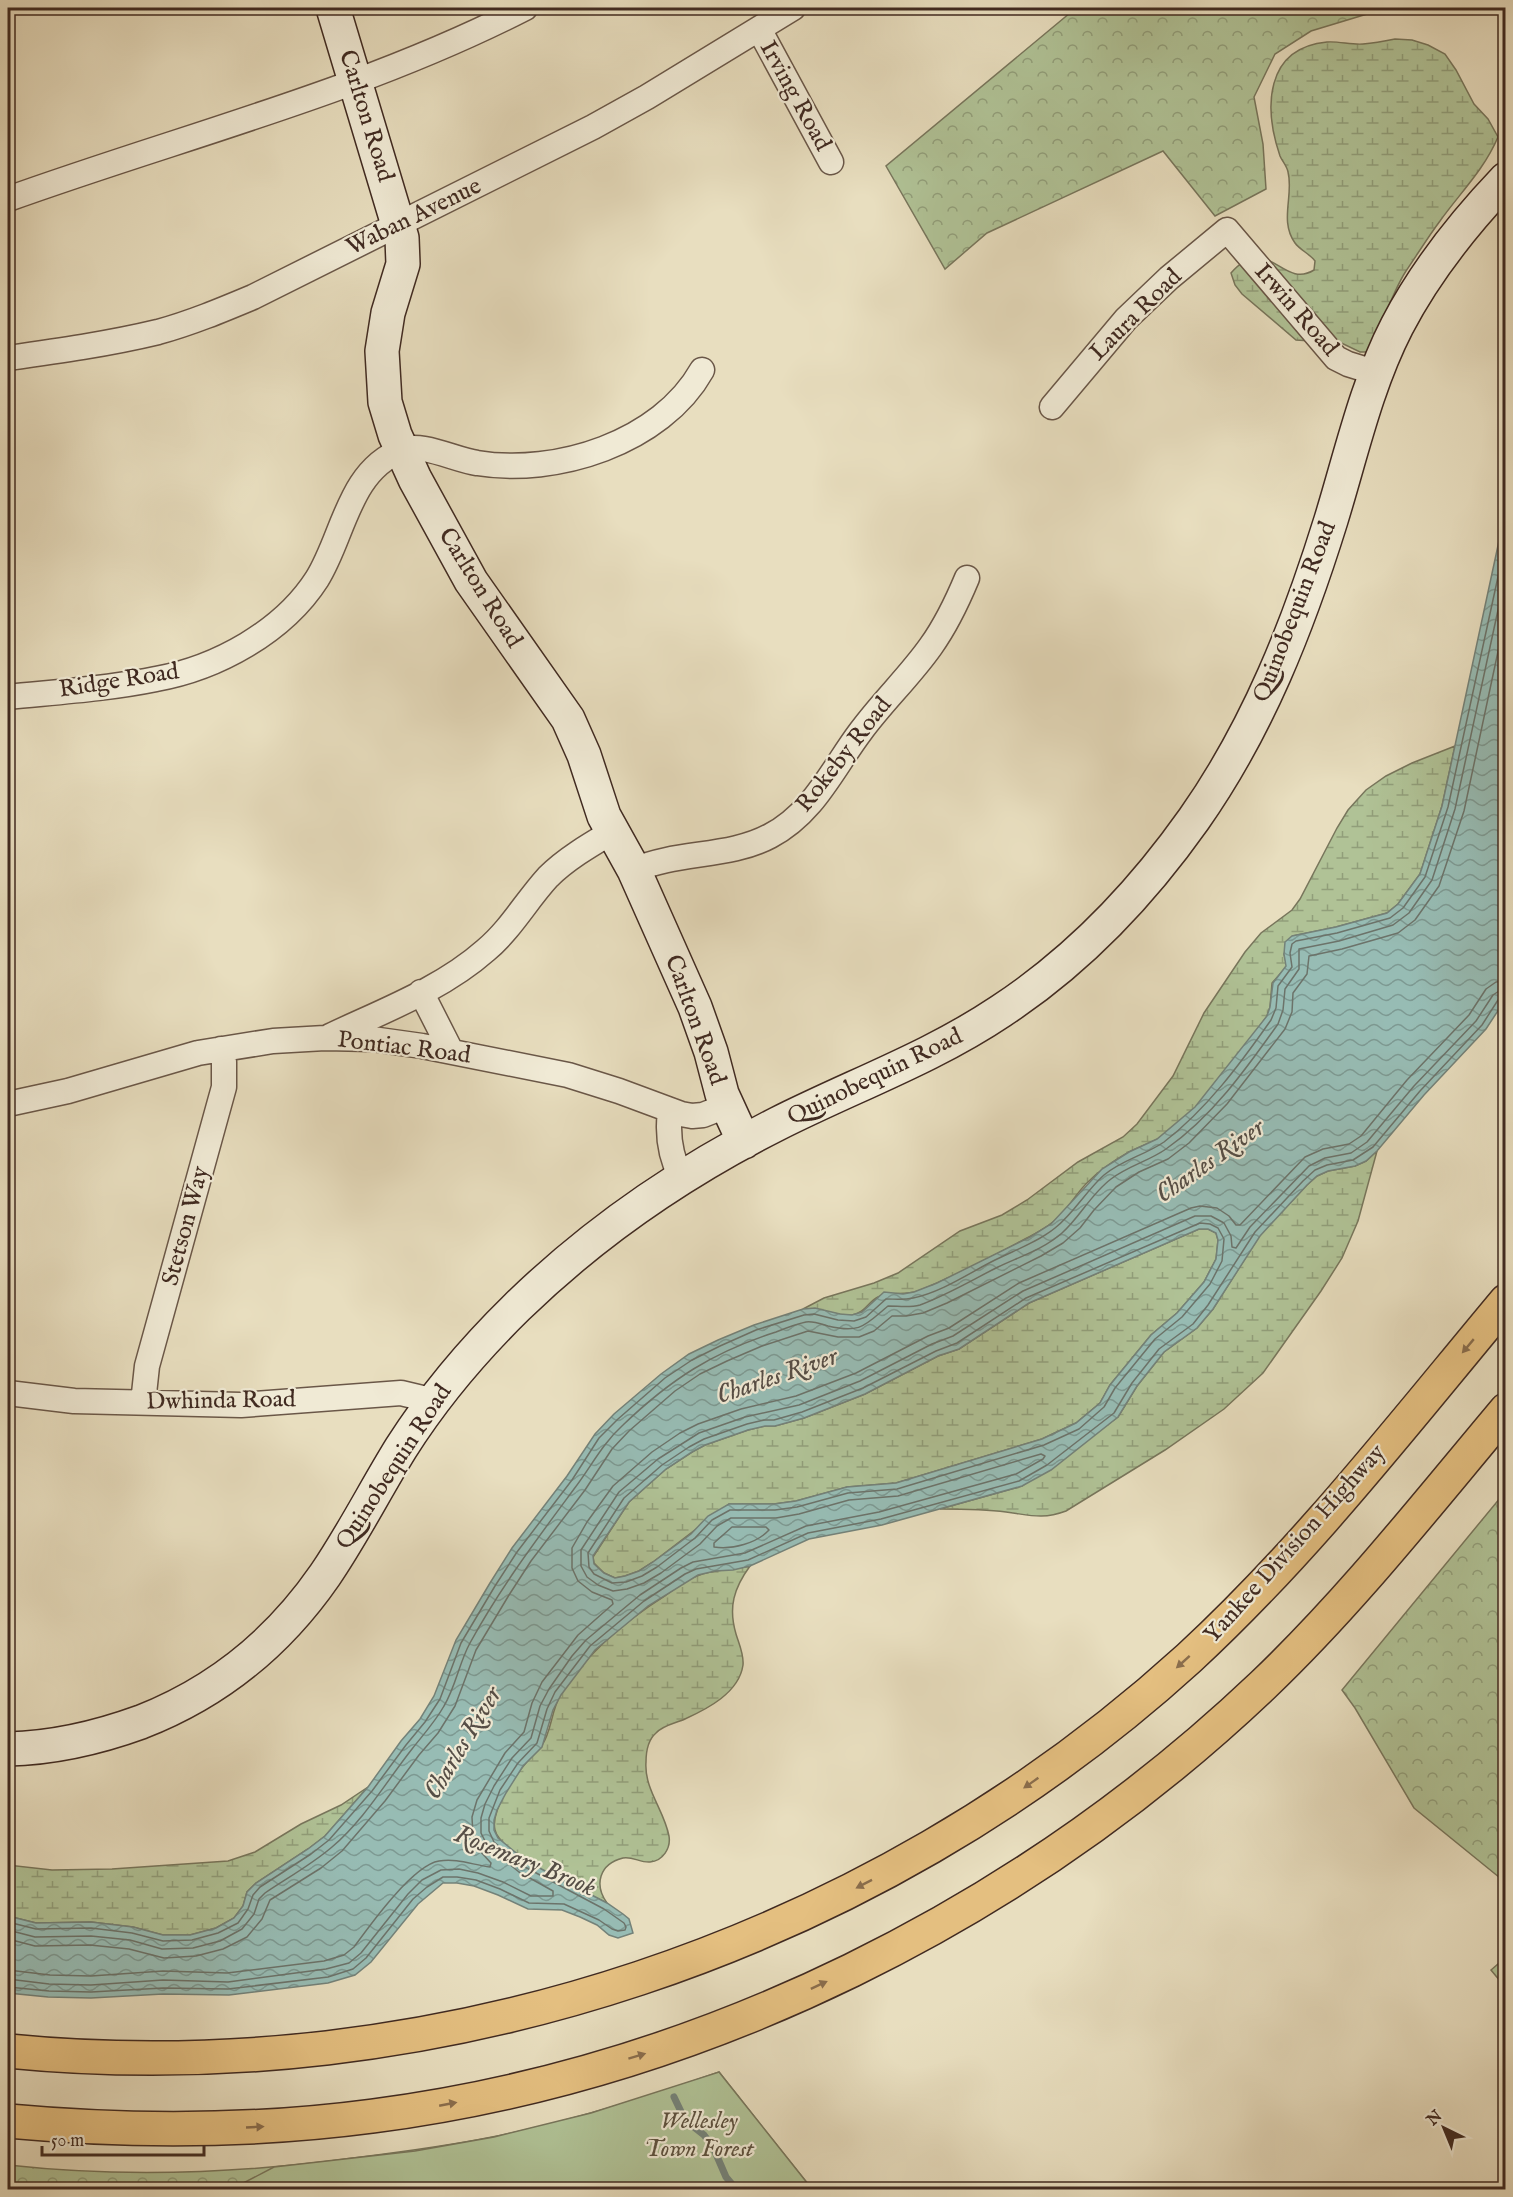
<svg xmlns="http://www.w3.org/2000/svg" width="1513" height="2197" viewBox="0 0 1513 2197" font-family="'IM FELL English',serif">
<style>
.forest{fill:url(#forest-crowns);stroke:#78765c;stroke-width:1.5}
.wetland{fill:url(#wetland-marsh);stroke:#78765c;stroke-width:1.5}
.park{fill:#b0c296;stroke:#78765c;stroke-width:1.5}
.water{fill:url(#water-waves);stroke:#748279;stroke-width:1.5;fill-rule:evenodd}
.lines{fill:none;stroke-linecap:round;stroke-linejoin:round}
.shore{stroke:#6c736a;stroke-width:1.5}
.stream{stroke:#748279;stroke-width:7}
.street-casing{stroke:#6a5748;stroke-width:27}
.secondary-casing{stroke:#402a21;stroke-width:36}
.highway-casing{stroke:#402a21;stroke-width:36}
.street{stroke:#f0ead5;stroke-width:24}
.secondary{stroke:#f0ead5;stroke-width:33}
.highway{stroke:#e4bf80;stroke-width:33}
.oneway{fill:#8a6d4c}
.labels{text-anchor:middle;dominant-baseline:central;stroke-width:4.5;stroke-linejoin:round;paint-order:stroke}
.street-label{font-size:24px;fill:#402a21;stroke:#f0ead5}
.park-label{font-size:24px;font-style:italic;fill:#5c503e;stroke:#f0ead5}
.water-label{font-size:26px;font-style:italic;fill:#564e46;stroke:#f0ead5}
</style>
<defs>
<pattern id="forest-crowns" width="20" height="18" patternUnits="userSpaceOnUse" patternTransform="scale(1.5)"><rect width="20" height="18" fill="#b0c296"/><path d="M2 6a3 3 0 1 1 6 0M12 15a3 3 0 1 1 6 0" fill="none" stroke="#919e7a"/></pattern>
<pattern id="wetland-marsh" width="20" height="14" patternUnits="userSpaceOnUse" patternTransform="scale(1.5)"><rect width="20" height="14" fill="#b0c296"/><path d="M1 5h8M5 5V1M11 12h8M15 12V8" fill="none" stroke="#919e7a"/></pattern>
<pattern id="water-waves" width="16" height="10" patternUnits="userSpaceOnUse" patternTransform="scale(1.5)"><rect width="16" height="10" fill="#97bcb4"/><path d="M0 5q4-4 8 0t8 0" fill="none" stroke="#7d9992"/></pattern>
</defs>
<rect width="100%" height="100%" fill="#e8debf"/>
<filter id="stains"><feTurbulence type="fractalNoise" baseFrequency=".00333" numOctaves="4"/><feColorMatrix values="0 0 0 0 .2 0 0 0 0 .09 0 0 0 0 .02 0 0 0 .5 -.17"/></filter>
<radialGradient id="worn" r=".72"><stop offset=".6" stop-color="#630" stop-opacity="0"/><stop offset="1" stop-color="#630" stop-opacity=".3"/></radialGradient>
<path class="forest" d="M1076 8H1387L1311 31 1275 54 1254 97 1263 144 1266 189 1215 216 1163 151 987 233 945 269 886 166Z
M1505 1492V1882L1414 1808 1355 1708 1342 1690Z
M719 2072 812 2189 8 2190V2165C116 2177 222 2174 330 2161 384 2154 438 2148 492 2137 569 2122 645 2098 719 2072Z"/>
<path class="wetland" d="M1395 39 1412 40 1428 45 1445 54 1456 70 1474 104 1488 119 1498 137C1484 170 1460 193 1440 221 1428 237 1417 255 1406 271 1390 296 1383 325 1370 352H1360L1327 336 1311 341 1296 340 1242 294 1235 285 1231 273C1268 231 1282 290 1314 270L1315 261C1310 254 1300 250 1295 243 1279 221 1294 195 1288 172 1287 166 1282 161 1280 156 1264 109 1264 48 1327 42 1339 41 1351 45 1363 44 1374 43 1385 41 1395 39Z
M1455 746 1442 806 1420 874 1398 904 1387 913 1336 927 1293 936 1284 954 1287 966 1272 983 1270 1007 1267 1016C1236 1059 1203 1110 1158 1139 1149 1144 1138 1147 1129 1152 1115 1160 1099 1171 1088 1182 1079 1190 1073 1201 1065 1210 1056 1222 1042 1230 1029 1237 993 1256 956 1276 918 1291 905 1296 891 1291 878 1297 868 1302 865 1313 852 1315 836 1317 820 1307 803 1309L824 1298 874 1283 898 1273 960 1231 1002 1215 1027 1200 1078 1162 1123 1137 1137 1124 1173 1076 1204 1013 1245 952 1261 933 1292 910 1300 899 1337 828 1348 810 1366 790 1386 776 1412 763Z
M1377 1151 1358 1221 1342 1258 1321 1291 1263 1373 1224 1409 1165 1450 1066 1511C1042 1520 1030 1515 1006 1512 984 1509 962 1509 940 1509L1022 1486 1118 1417 1137 1386 1164 1352 1197 1328 1213 1309 1260 1235 1307 1185 1317 1176 1328 1171 1355 1166 1366 1161Z
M1199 1229H1208L1216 1233 1218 1240 1216 1259 1204 1282 1177 1313 1151 1335 1110 1385 1100 1403 1076 1423 1042 1439 896 1483 847 1487 796 1501 774 1504H729L653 1562 639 1571 625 1576 615 1578 604 1573 594 1563 593 1557 629 1502 666 1469 692 1452 705 1445 748 1430 765 1426H775L804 1418 865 1394 938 1356 959 1349 1029 1303Z
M750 1566C734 1588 728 1607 736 1634 739 1644 744 1654 743 1665 739 1693 707 1709 685 1719 676 1723 663 1725 656 1733 648 1740 646 1751 646 1762 644 1789 664 1810 669 1836 671 1848 663 1861 650 1862 641 1863 632 1856 623 1858 599 1864 594 1885 607 1903 584 1891 500 1854 495 1830 490 1810 517 1773 530 1758 533 1753 539 1750 542 1745 552 1731 551 1710 561 1694 587 1652 625 1621 666 1595 676 1588 685 1580 697 1576 714 1569 732 1570 750 1566Z
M368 1787 325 1836 308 1849 256 1883 247 1892 243 1906 234 1918 216 1928 190 1935H163L133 1927 91 1922 36 1923 8 1916V1865L52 1870 112 1869 228 1861 255 1852 301 1824 341 1805Z"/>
<path class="park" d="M1505 1958V1987L1491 1970Z
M719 2072 812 2189H232L274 2167 415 2151 494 2137 591 2113Z"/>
<path class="water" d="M1505 513V1000L1486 1029 1424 1095 1377 1151 1366 1161 1355 1166 1328 1171 1317 1176 1307 1185 1260 1236 1213 1309 1197 1328 1164 1352 1137 1386 1118 1417 1051 1470 1022 1486 882 1525 809 1539 750 1566 733 1570 715 1571 698 1575 648 1606 595 1650 561 1695 553 1710 542 1747 523 1766 506 1793 497 1810 494 1820V1830L498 1838 526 1861 607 1903 623 1914 629 1919 633 1933 618 1938 609 1935 597 1925 580 1917 562 1910 528 1909 498 1895 474 1886 457 1883H443L418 1904 371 1962 355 1975 328 1983 229 1995 163 1994 91 1998 48 1997 8 1993V1916L36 1923 91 1922 133 1927 163 1935H190L216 1928 234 1918 243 1906 247 1892 256 1883 308 1849 325 1836 368 1787 401 1741 420 1719 434 1696 456 1640 490 1583 512 1548 567 1476 595 1434 614 1414 661 1374 689 1354 718 1340 754 1325 803 1309 815 1308 840 1314 852 1315 862 1312 884 1292 903 1294 914 1292 937 1283 1030 1237 1051 1224 1102 1169 1129 1152 1157 1139 1195 1107 1267 1016 1270 1007 1273 983 1286 966 1284 954 1285 942 1292 936 1336 927 1387 913 1398 904 1420 874 1442 806ZM1199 1229H1208L1216 1233 1218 1240 1216 1259 1204 1282 1177 1313 1151 1335 1110 1385 1100 1403 1076 1423 1042 1439 896 1483 847 1487 796 1501 774 1504H729L708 1516 691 1534 653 1562 639 1571 625 1576 615 1578 604 1573 594 1564 593 1556 629 1502 666 1469 692 1452 705 1445 748 1430 765 1426H775L804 1418 865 1394 938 1356 959 1349 1029 1303Z"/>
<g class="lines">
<path class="shore" d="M1200 1223 1210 1224 1218 1228 1224 1239 1222 1261 1210 1284 1182 1317 1155 1339 1115 1388 1104 1407 1079 1429 1044 1445 897 1489 848 1493 797 1507 775 1510H730L712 1520 695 1538 657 1567 642 1576 626 1582 612 1583 594 1574 589 1567 588 1553 624 1498 662 1465 689 1447 704 1439 747 1424 764 1420H774L802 1412 863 1388 936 1351 957 1343 1026 1298Z
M732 1527H766L769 1530C757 1543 732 1550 714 1547V1543Z
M8 1922 36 1929 91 1928 132 1933 163 1941 192 1940 218 1933 238 1923 248 1909 253 1895 260 1887 311 1854 329 1840 372 1791 406 1745 425 1722 440 1699 461 1643 495 1586 517 1552 572 1480 599 1438 618 1419 665 1378 692 1360 720 1346 756 1330 804 1315 814 1314 838 1320 854 1321 866 1317 886 1299C895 1299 904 1300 913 1298 942 1292 969 1273 995 1260 1015 1250 1038 1242 1055 1228 1074 1213 1086 1191 1104 1175 1122 1160 1145 1155 1164 1142 1207 1109 1240 1064 1271 1020L1276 1008 1278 986 1292 967 1290 953 1292 944 1296 941 1337 933 1390 918 1403 908 1425 877 1448 807 1506 540
M8 1930 35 1937 91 1936 130 1940 162 1949 193 1948 220 1941 242 1929 254 1914 259 1899 265 1893C287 1878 311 1865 332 1847 364 1820 386 1782 412 1749 423 1735 435 1722 444 1706 456 1686 459 1663 470 1643 500 1588 537 1539 574 1489 591 1467 602 1444 623 1425 671 1379 713 1352 776 1332 786 1328 796 1324 806 1322 814 1321 821 1324 828 1326 861 1334 865 1325 888 1306 899 1306 909 1308 920 1305 947 1295 972 1280 998 1267 1019 1257 1044 1249 1062 1233 1080 1217 1091 1194 1111 1179 1128 1166 1149 1161 1166 1149 1212 1117 1246 1069 1278 1024L1283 1010 1285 989 1299 969V949L1339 941 1393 925 1409 913 1432 880 1455 809 1506 573
M8 1939 35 1946 90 1945 129 1949 164 1958 196 1956 223 1949 247 1937 262 1919 270 1900 321 1868 342 1851 385 1801 419 1755 438 1733 455 1706 476 1650 509 1595 531 1561 585 1490 612 1449 629 1431 675 1391 700 1374 727 1361 762 1346 808 1331 838 1337H859L874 1331 892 1316H906L923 1313 947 1303 1041 1256 1063 1243 1080 1228 1094 1210 1116 1187 1139 1172 1168 1159 1189 1143 1227 1104 1285 1029 1292 1012 1293 993 1307 974 1309 956 1342 949 1398 933 1415 920 1439 886 1464 811 1506 614
M8 1970 50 1975 91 1976 163 1971 227 1973 324 1961 344 1955 354 1947C370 1925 413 1865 439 1861 457 1858 473 1865 490 1867L491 1863 479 1850 473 1836 472 1817 477 1800 505 1753 524 1732 532 1703 542 1682 578 1635 613 1604 612 1600 592 1592 578 1581 572 1568V1548L587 1522 613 1486 652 1452 680 1433 698 1424 741 1409 796 1396 856 1373 928 1336 949 1328 1019 1283 1191 1208 1200 1206 1217 1208 1229 1216 1236 1225H1240L1305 1157 1323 1149 1349 1144 1361 1136 1407 1080 1469 1015 1486 989 1496 982 1506 981
M8 1979 49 1984 91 1985 163 1980 228 1982 326 1969 349 1963 361 1953 408 1894 422 1880 441 1870 459 1869 478 1873 503 1882 531 1896H553V1891L519 1872 488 1847 481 1833V1818L485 1804 494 1786 512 1758 531 1738 540 1706 549 1689 572 1656 586 1640 640 1595 681 1568 693 1562 745 1553 806 1526 879 1512 1016 1474 1043 1459 1045 1456 1041 1454 898 1496 849 1500 799 1514 776 1518H731L717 1526 700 1544 661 1573 644 1583 627 1589 613 1591 598 1585 587 1577 581 1566V1550L619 1492 658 1459 699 1433 745 1417 799 1405 860 1381 932 1344 953 1336 1023 1291 1195 1216H1211L1224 1223 1231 1236 1232 1247 1236 1248 1250 1227 1309 1166 1325 1158 1351 1153 1367 1142 1414 1086 1476 1021 1493 995 1499 991 1506 990
M8 1987 49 1991 91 1992 163 1988 228 1989 328 1977 353 1969 366 1958 413 1899 427 1887 443 1877H457L476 1880 500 1889 529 1903 564 1904 599 1920 612 1929 618 1931 625 1930 626 1927 624 1923 604 1909 523 1866 494 1842 489 1831V1818L500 1790 518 1763 537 1743 547 1709 555 1692 590 1646 644 1601 685 1574 696 1569 748 1560 808 1533 881 1519 1019 1481 1047 1465 1114 1413 1132 1383 1159 1349 1193 1324 1208 1305 1255 1232 1303 1181 1315 1170 1327 1165 1353 1160 1373 1147 1420 1091 1482 1025 1498 1000 1506 998"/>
<path class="stream" d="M674 2097 685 2120 704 2135 713 2147 726 2177 737 2190"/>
<defs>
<path id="street" d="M759 29 831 162
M8 199C180 137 361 92 525 8
M8 358C58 351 108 344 158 332 191 323 222 310 253 297L593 127 647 97 793 8
M1052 407 1126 319 1169 278 1227 230 1336 358 1348 364 1377 373
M8 697C57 692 107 689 156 679 217 668 283 632 317 579 344 536 348 471 402 450 422 442 455 460 477 463 556 476 661 443 702 370
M634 870C678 851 729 858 770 836 814 813 833 768 861 731 883 701 910 676 931 646 946 625 957 602 967 578
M421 992 451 1051
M330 1036C383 1011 442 989 486 950 511 929 526 901 548 877 566 859 590 845 612 832
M8 1104 68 1091 198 1053 273 1041 325 1038 372 1039 422 1046 568 1075 619 1091 681 1114 692 1116 703 1115 726 1106
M670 1111C667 1135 670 1156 681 1177
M8 1393 74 1401 241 1405 401 1393 422 1398 432 1403
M143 1403 147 1366 224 1087V1062L221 1049"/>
<path id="secondary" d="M333 8 402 238 403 264 388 313 382 351 385 402 395 435 415 479 471 581 568 719 584 755 604 816 634 870 695 1007 711 1052 722 1094 744 1142
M8 1749C54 1748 97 1738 141 1722 218 1692 278 1643 325 1575 353 1534 375 1490 401 1448 434 1396 473 1350 517 1307 593 1233 682 1172 777 1124 852 1086 931 1058 1001 1011 1077 961 1141 894 1194 819 1258 728 1298 626 1331 520 1351 455 1366 386 1397 326 1425 272 1464 223 1506 179"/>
<path id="highway" d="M8 2051C433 2093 873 1946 1189 1658 1306 1550 1404 1423 1506 1301
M8 2121C129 2132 252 2132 373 2116 704 2073 1022 1914 1263 1685 1351 1601 1427 1504 1506 1410"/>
</defs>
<use href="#street" class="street-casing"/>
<use href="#secondary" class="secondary-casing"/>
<use href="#highway" class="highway-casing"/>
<use href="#street" class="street"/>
<use href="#secondary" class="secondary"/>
<use href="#highway" class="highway"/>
</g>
<defs><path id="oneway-solid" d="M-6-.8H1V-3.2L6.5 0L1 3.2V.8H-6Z" transform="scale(1.5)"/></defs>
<g class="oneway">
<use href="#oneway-solid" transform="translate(1468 1346) rotate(130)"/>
<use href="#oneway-solid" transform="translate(1183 1662) rotate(138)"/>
<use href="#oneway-solid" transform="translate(1031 1783) rotate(145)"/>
<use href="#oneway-solid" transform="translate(864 1884) rotate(153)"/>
<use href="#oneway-solid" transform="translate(819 1985) rotate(-25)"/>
<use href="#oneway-solid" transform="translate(637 2056) rotate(-17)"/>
<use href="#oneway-solid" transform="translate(448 2104) rotate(-11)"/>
<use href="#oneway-solid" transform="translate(255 2127) rotate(-3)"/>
</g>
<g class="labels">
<g class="street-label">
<text transform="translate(795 96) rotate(61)">Irving Road</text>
<text transform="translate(366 116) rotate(73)">Carlton Road</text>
<text transform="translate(414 217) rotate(-26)">Waban Avenue</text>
<text transform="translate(1296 310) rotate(49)">Irwin Road</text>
<text transform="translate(1136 315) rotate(-45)">Laura Road</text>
<text transform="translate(480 588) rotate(58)">Carlton Road</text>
<text transform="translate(1295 612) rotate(-69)">Quinobequin Road</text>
<text transform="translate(119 681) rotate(-9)">Ridge Road</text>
<text transform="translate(844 755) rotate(-52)">Rokeby Road</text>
<text transform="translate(695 1020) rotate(70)">Carlton Road</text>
<text transform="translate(404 1048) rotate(7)">Pontiac Road</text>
<text transform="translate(875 1077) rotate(-26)">Quinobequin Road</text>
<text transform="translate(186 1226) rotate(-75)">Stetson Way</text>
<text transform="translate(221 1401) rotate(-1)">Dwhinda Road</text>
<text transform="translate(394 1467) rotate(-57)">Quinobequin Road</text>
<text transform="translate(1295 1544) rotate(-48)">Yankee Division Highway</text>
</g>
<g class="park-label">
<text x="699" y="2121">Wellesley<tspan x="699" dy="28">Town Forest</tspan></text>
</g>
<g class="water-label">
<text transform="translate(1210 1161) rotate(-35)">Charles River</text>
<text transform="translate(777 1376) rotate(-19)">Charles River</text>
<text transform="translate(463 1743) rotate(-59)">Charles River</text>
<text transform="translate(525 1861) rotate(22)">Rosemary Brook</text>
</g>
</g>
<rect width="1513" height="2197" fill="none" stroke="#e8debf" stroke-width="30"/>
<rect x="9" y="9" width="1495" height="2179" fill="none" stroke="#402a21" stroke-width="3"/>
<rect x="15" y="15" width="1483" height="2167" fill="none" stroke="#402a21" stroke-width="1.5"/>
<g transform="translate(1444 2128) rotate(317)" stroke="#f0ead5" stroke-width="4.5" paint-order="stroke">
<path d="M0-4.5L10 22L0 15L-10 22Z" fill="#402a21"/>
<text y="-9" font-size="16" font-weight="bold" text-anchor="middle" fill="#402a21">N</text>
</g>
<path d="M42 2146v9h162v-9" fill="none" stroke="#402a21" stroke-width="3"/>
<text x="51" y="2146" font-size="18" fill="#402a21" stroke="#f0ead5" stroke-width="4.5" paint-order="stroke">50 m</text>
<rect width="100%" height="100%" filter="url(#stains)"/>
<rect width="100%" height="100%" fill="url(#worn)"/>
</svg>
